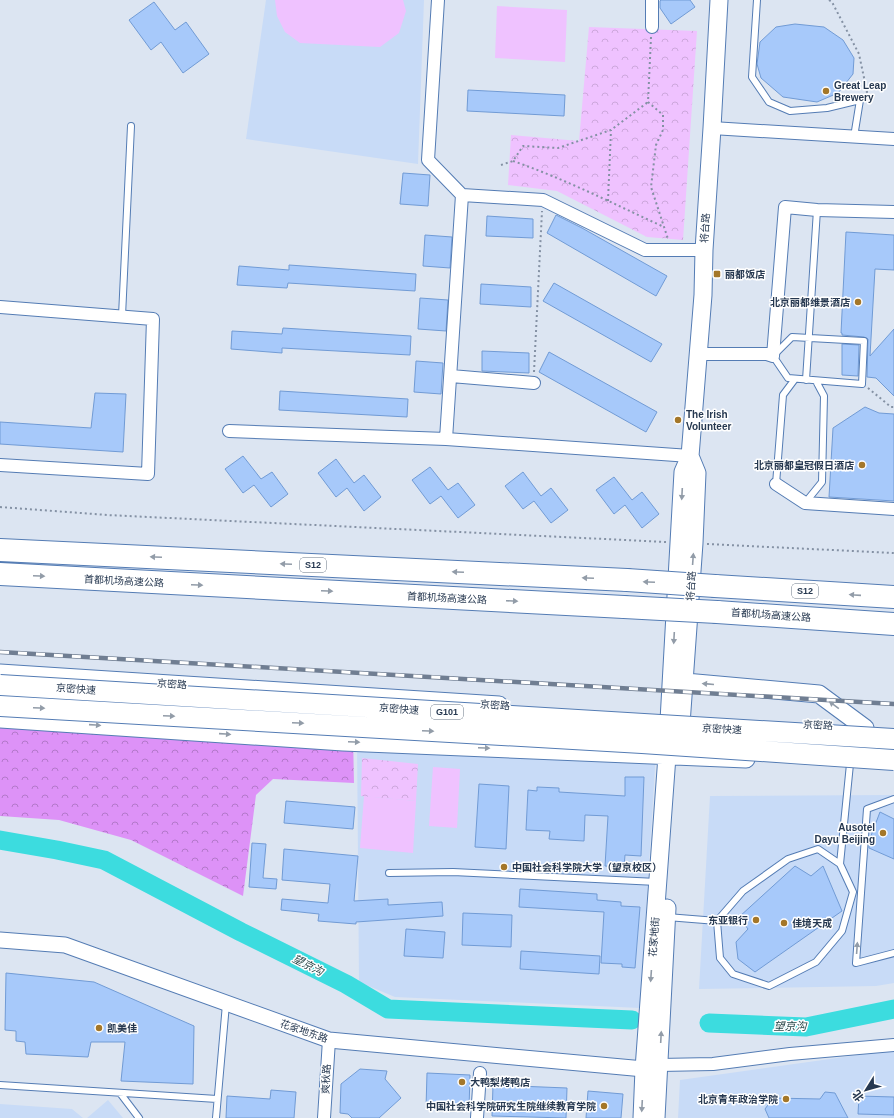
<svg xmlns="http://www.w3.org/2000/svg" width="894" height="1118" viewBox="0 0 894 1118" font-family="Arial,'Noto Sans SC',sans-serif">
<style>
.built{fill:#c8dbf7}
.grass{fill:#efc2ff}
.forest{fill:url(#forest-crowns)}
.park{fill:url(#park-crowns)}
.lines{fill:none;stroke-linecap:round;stroke-linejoin:round}
.river{stroke:#3cdcdf;stroke-width:19}
.building{fill:#a7c9fa;stroke:#719bd5}
.service-casing{stroke:#547cb4;stroke-width:8}
.minor-casing{stroke:#547cb4;stroke-width:14}
.tertiary-casing{stroke:#547cb4;stroke-width:17}
.secondary-casing{stroke:#547cb4;stroke-width:19}
.motorway-casing{stroke:#547cb4;stroke-width:24}
.path{stroke:#8491a4;stroke-width:2;stroke-dasharray:2 3;stroke-linecap:butt}
.service{stroke:#fff;stroke-width:6}
.minor{stroke:#fff;stroke-width:12}
.tertiary{stroke:#fff;stroke-width:15}
.secondary{stroke:#fff;stroke-width:17}
.motorway{stroke:#fff;stroke-width:22}
.rail-casing{stroke:#707e92;stroke-width:4.5}
.rail{stroke:#fff;stroke-width:3;stroke-dasharray:9;stroke-linecap:butt}
.trunk-bridge-casing{stroke:#547cb4;stroke-width:22;stroke-linecap:butt}
.motorway-bridge-casing{stroke:#547cb4;stroke-width:24;stroke-linecap:butt}
.trunk-bridge{stroke:#fff;stroke-width:20}
.motorway-bridge{stroke:#fff;stroke-width:22}
.oneway{fill:#929ca8}
.poi-dot{fill:#a47729;stroke:#fff;stroke-width:1.5}
.labels{text-anchor:middle;dominant-baseline:central;stroke-width:3;stroke-linejoin:round;paint-order:stroke}
.shield{fill:#fff;stroke:#677484;stroke-width:1}
.shield-label{font-size:9px;font-weight:bold;fill:#263850}
.poi-label{font-size:10px;font-weight:bold;fill:#263850;stroke:#fff;text-anchor:start}
.street-label{font-size:10px;fill:#263850;stroke:#fff}
.water-label{font-size:11px;font-style:italic;fill:#2a494a;stroke:#fff}
</style>
<defs>
<pattern id="forest-crowns" width="20" height="18" patternUnits="userSpaceOnUse"><rect width="20" height="18" fill="#dd92f7"/><path d="M2 6a3 3 0 1 1 6 0M12 15a3 3 0 1 1 6 0" fill="none" stroke="#b378ca"/></pattern>
<pattern id="park-crowns" width="20" height="18" patternUnits="userSpaceOnUse"><rect width="20" height="18" fill="#efc2ff"/><path d="M2 6a3 3 0 1 1 6 0M12 15a3 3 0 1 1 6 0" fill="none" stroke="#cda7dc"/></pattern>
</defs>
<rect width="100%" height="100%" fill="#dce5f2"/>
<path class="built" d="M266 0H424L418 164 246 139Z
M357 738 656 752 640 1008 395 997 359 982Z
M894 795V983L876 986 699 989 710 796Z
M894 1050V1118H678L680 1080Z
M108 1100 123 1118H87Z
M0 1104 72 1109 83 1118H0Z"/>
<path class="grass" d="M275 0H403L406 11 399 33 380 47 300 43 285 32 277 16Z
M497 6 567 10 565 62 495 58Z
M433 767 460 769 457 828 429 826Z
M364 796 416 801 413 853 360 848Z"/>
<path class="forest" d="M0 711 353 736 354 783 273 779 256 795 243 896 131 840 59 820 0 816Z"/>
<path class="park" d="M589 27 697 31 683 240 647 237 557 191 508 185 511 135 579 141Z
M362 758 418 764 416 801 361 796Z"/>
<g class="lines">
<path class="river" d="M0 840 57 850 104 860 241 932 346 984 388 1009 632 1020
M709 1023 806 1027 894 1009"/>
</g>
<path class="building" d="M661 0H690L695 7 671 24 660 8V1Z
M154 2 175 30 186 22 209 54 183 73 161 42 151 50 129 20Z
M795 24 824 27 843 40 854 58 853 74 838 93 817 102 783 97 761 78 757 64 760 42 776 27Z
M468 90 565 95 564 116 467 111Z
M403 173 430 175 428 206 400 204Z
M556 215 582 228 667 276 656 296 547 233Z
M487 216 533 219V238L486 236Z
M846 232 894 235V270L875 269 870 356 894 329V396L876 378 867 377 868 339 864 337 842 335V333H841Z
M425 235 452 237 450 268 423 266Z
M289 265 416 274 415 291 288 283 287 288 237 285 239 266 289 270Z
M554 283 662 344 651 362 543 301Z
M481 284 531 287V307L480 304Z
M420 298 448 300 446 331 418 329Z
M283 328 411 336 410 355 282 348V353L231 349 232 331 282 334Z
M842 344 859 345 858 376 842 375Z
M482 351 529 353V373L482 371Z
M549 352 657 412 646 432 539 372Z
M416 361 443 363 441 394 414 392Z
M280 391 408 399 407 417 279 410Z
M95 393 126 394 123 452 0 444V422L91 428Z
M865 407 879 413 894 414V501L829 497 833 428Z
M243 456 261 479 272 472 288 494 271 507 254 485 243 493 225 469Z
M336 459 354 483 364 475 381 497 364 511 347 488 336 497 318 473Z
M430 467 448 490 458 483 475 505 458 518 441 496 430 504 412 480Z
M523 472 541 496 551 488 568 510 551 523 534 501 523 509 505 486Z
M614 477 632 500 642 492 659 514 642 528 625 505 614 514 596 490Z
M625 777H644L641 856 625 855 624 867 605 866 608 816 585 815 584 841 549 839 550 831 526 830 528 790 537 791V787L559 788V792L625 796Z
M479 784 509 786 506 849 475 847Z
M286 801 355 807 353 829 284 823Z
M880 812 894 819V859L869 848V841Z
M252 843 266 844 263 878 277 879 276 889 249 887Z
M284 849 358 856 354 901 388 899V905L442 902 443 916 356 922V924L318 921 319 914 281 910 282 899 328 903 330 884 282 880Z
M795 866 811 876 823 866 842 911 755 972 738 959 736 942 748 929 739 917Z
M520 889 597 894V900L621 902V906L640 907 635 968 622 967V964L601 963 604 912 519 907Z
M463 913 512 915 511 947 462 945Z
M406 929 445 932 443 958 404 956Z
M521 951 600 956 599 974 520 969Z
M6 973 94 982 194 1026 193 1084 121 1081 125 1042H91L88 1057 26 1054 25 1042 16 1041V1031L5 1030Z
M360 1069 387 1071 385 1079 401 1098 379 1118H352L348 1114 340 1113 341 1084Z
M427 1073 470 1075 469 1109 426 1108Z
M493 1085 567 1088 566 1118 492 1116Z
M271 1090 296 1092 294 1118H226L227 1096 270 1099Z
M588 1091 623 1094 621 1118H586Z
M825 1092 835 1093 848 1118H769L765 1109 773 1098 820 1099Z
M859 1096 894 1097V1115L858 1114Z"/>
<g class="lines">
<defs>
<path id="service" d="M757 0 752 77 769 102 790 111 827 108 860 100 854 137
M122 316 131 126
M792 337 864 341 862 384 788 378 773 356Z
M806 380 817 210
M776 484 783 395 795 379
M805 503 822 482 824 396 816 381
M894 799 867 809 856 963 894 953
M818 849 840 864 853 892 842 931 816 962 769 986 733 974 720 958 717 921 743 891 788 859Z
M840 864 850 764
M389 873 453 872 657 882
M667 917 717 921
M0 1085 217 1099
M120 1093 139 1118
M216 1118 226 1004"/>
<path id="minor" d="M438 0 428 160 462 195 543 200 645 250H704
M652 27V0
M712 128 894 139
M0 307 153 319 148 474 0 465
M698 354H767L773 356 785 207 817 210 894 212
M451 376 534 383
M229 431 446 439 690 456
M446 439 462 195
M776 484 805 503 894 509
M659 1065 713 1064 790 1054 894 1045
M324 1118 329 1040
M477 1118 480 1073"/>
<path id="tertiary" d="M0 940 65 945 329 1040 644 1069"/>
<path id="secondary" d="M0 673 499 705
M685 682 819 694 865 728
M0 719 343 742 746 759
M680 738 694 543 697 473 690 456
M642 1118 644 1069 667 756 683 472 690 456 703 295 704 250 712 128 719 0
M656 1118 667 908"/>
<path id="motorway" d="M0 550 627 580
M0 574 624 607
M715 586 894 597
M717 612 894 624"/>
</defs>
<use href="#service" class="service-casing"/>
<use href="#minor" class="minor-casing"/>
<use href="#tertiary" class="tertiary-casing"/>
<use href="#secondary" class="secondary-casing"/>
<use href="#motorway" class="motorway-casing"/>
<path class="path" d="M829 0 832 2 859 54 867 92 864 95
M651 37 648 102 663 115V130L656 145 651 187 668 239
M513 161C565 179 614 204 664 227
M501 165 513 161 523 146 558 148 611 130 648 102
M608 201 611 130
M534 372 542 211
M868 388 891 407H894
M0 507 107 515 666 542
M707 544 894 553"/>
<use href="#service" class="service"/>
<use href="#minor" class="minor"/>
<use href="#tertiary" class="tertiary"/>
<use href="#secondary" class="secondary"/>
<use href="#motorway" class="motorway"/>
<defs>
<path id="rail" d="M0 652 894 704"/>
</defs>
<use href="#rail" class="rail-casing"/>
<use href="#rail" class="rail"/>
<defs>
<path id="trunk-bridge" d="M0 685 894 739
M0 706 642 743 894 760"/>
<path id="motorway-bridge" d="M627 580 715 586
M624 607 717 612"/>
</defs>
<use href="#trunk-bridge" class="trunk-bridge-casing"/>
<use href="#motorway-bridge" class="motorway-bridge-casing"/>
<use href="#trunk-bridge" class="trunk-bridge"/>
<use href="#motorway-bridge" class="motorway-bridge"/>
</g>
<defs><path id="oneway-solid" d="M-6-.8H1V-3.2L6.5 0L1 3.2V.8H-6Z"/></defs>
<g class="oneway">
<use href="#oneway-solid" transform="translate(682 494) rotate(93)"/>
<use href="#oneway-solid" transform="translate(156 557) rotate(-177)"/>
<use href="#oneway-solid" transform="translate(693 559) rotate(-86)"/>
<use href="#oneway-solid" transform="translate(286 564) rotate(-177)"/>
<use href="#oneway-solid" transform="translate(458 572) rotate(-177)"/>
<use href="#oneway-solid" transform="translate(39 576) rotate(3)"/>
<use href="#oneway-solid" transform="translate(588 578) rotate(-177)"/>
<use href="#oneway-solid" transform="translate(649 582) rotate(-177)"/>
<use href="#oneway-solid" transform="translate(197 585) rotate(3)"/>
<use href="#oneway-solid" transform="translate(327 591) rotate(3)"/>
<use href="#oneway-solid" transform="translate(855 595) rotate(-176)"/>
<use href="#oneway-solid" transform="translate(512 601) rotate(3)"/>
<use href="#oneway-solid" transform="translate(674 638) rotate(93)"/>
<use href="#oneway-solid" transform="translate(708 684) rotate(-175)"/>
<use href="#oneway-solid" transform="translate(834 705) rotate(-144)"/>
<use href="#oneway-solid" transform="translate(39 708) rotate(3)"/>
<use href="#oneway-solid" transform="translate(169 716) rotate(3)"/>
<use href="#oneway-solid" transform="translate(298 723) rotate(3)"/>
<use href="#oneway-solid" transform="translate(95 725) rotate(4)"/>
<use href="#oneway-solid" transform="translate(428 731) rotate(3)"/>
<use href="#oneway-solid" transform="translate(225 734) rotate(4)"/>
<use href="#oneway-solid" transform="translate(354 742) rotate(2)"/>
<use href="#oneway-solid" transform="translate(484 748) rotate(2)"/>
<use href="#oneway-solid" transform="translate(857 948) rotate(-86)"/>
<use href="#oneway-solid" transform="translate(651 976) rotate(94)"/>
<use href="#oneway-solid" transform="translate(661 1037) rotate(-87)"/>
<use href="#oneway-solid" transform="translate(642 1106) rotate(93)"/>
</g>
<g class="poi-dot">
<circle cx="826" cy="91" r="4"/>
<rect x="713" y="270" width="8" height="8" rx="2"/>
<circle cx="858" cy="302" r="4"/>
<circle cx="678" cy="420" r="4"/>
<circle cx="862" cy="465" r="4"/>
<circle cx="883" cy="833" r="4"/>
<circle cx="504" cy="867" r="4"/>
<circle cx="756" cy="920" r="4"/>
<circle cx="784" cy="923" r="4"/>
<circle cx="99" cy="1028" r="4"/>
<circle cx="462" cy="1082" r="4"/>
<circle cx="786" cy="1099" r="4"/>
<circle cx="604" cy="1106" r="4"/>
</g>
<g class="labels">
<g class="shield">
<rect x="300" y="558" width="26" height="14" rx="3"/>
<rect x="792" y="584" width="26" height="14" rx="3"/>
<rect x="431" y="705" width="32" height="14" rx="3"/>
</g>
<g class="shield-label">
<text x="313" y="565">S12</text>
<text x="805" y="591">S12</text>
<text x="447" y="712">G101</text>
</g>
<g class="poi-label">
<text x="834" y="85">Great Leap<tspan x="834" dy="12">Brewery</tspan></text>
<text x="725" y="274">丽都饭店</text>
<text x="850" y="302" text-anchor="end">北京丽都维景酒店</text>
<text x="686" y="414">The Irish<tspan x="686" dy="12">Volunteer</tspan></text>
<text x="854" y="465" text-anchor="end">北京丽都皇冠假日酒店</text>
<text x="875" y="827" text-anchor="end">Ausotel<tspan x="875" dy="12">Dayu Beijing</tspan></text>
<text x="512" y="867">中国社会科学院大学（望京校区）</text>
<text x="748" y="920" text-anchor="end">东亚银行</text>
<text x="792" y="923">佳境天成</text>
<text x="107" y="1028">凯美佳</text>
<text x="470" y="1082">大鸭梨烤鸭店</text>
<text x="778" y="1099" text-anchor="end">北京青年政治学院</text>
<text x="596" y="1106" text-anchor="end">中国社会科学院研究生院继续教育学院</text>
</g>
<g class="street-label">
<text transform="translate(705 228) rotate(-86)">将台路</text>
<text transform="translate(124 581) rotate(3)">首都机场高速公路</text>
<text transform="translate(691 586) rotate(-86)">将台路</text>
<text transform="translate(447 598) rotate(3)">首都机场高速公路</text>
<text transform="translate(771 615) rotate(4)">首都机场高速公路</text>
<text transform="translate(172 684) rotate(4)">京密路</text>
<text transform="translate(76 689) rotate(4)">京密快速</text>
<text transform="translate(495 705) rotate(4)">京密路</text>
<text transform="translate(399 709) rotate(4)">京密快速</text>
<text transform="translate(818 725) rotate(3)">京密路</text>
<text transform="translate(722 729) rotate(3)">京密快速</text>
<text transform="translate(654 937) rotate(-86)">花家地街</text>
<text transform="translate(304 1031) rotate(19)">花家地东路</text>
<text transform="translate(326 1079) rotate(-87)">爽秋路</text>
</g>
<g class="water-label">
<text transform="translate(308 965) rotate(27)">望京沟</text>
<text x="790" y="1026">望京沟</text>
</g>
</g>
<g transform="translate(866 1090) rotate(233)" stroke="#ffffff" stroke-width="3" paint-order="stroke">
<path d="M0-3L7 15L0 10L-7 15Z" fill="#263850"/>
<text y="-6" font-size="11" font-weight="bold" text-anchor="middle" fill="#263850">北</text>
</g>
</svg>
